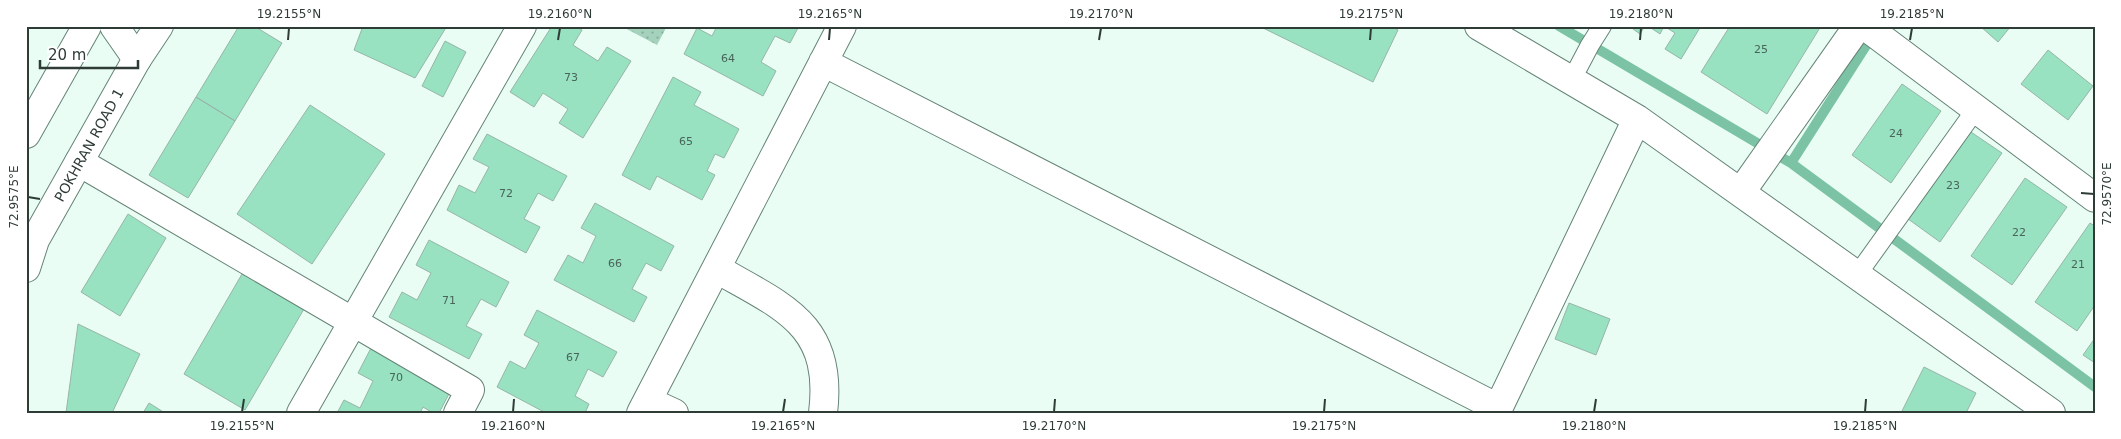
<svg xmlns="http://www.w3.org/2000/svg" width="2121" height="439" viewBox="0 0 2121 439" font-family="'DejaVu Sans',sans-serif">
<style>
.green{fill:url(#green-dots)}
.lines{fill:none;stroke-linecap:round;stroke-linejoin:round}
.stream{stroke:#7bc3a4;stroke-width:10}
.building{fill:#98e1c1;stroke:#96b6a7}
.service-casing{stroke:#658476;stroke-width:20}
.minor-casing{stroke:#658476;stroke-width:30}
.secondary-casing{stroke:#658476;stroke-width:30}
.service{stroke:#fff;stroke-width:18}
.minor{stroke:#fff;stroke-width:28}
.secondary{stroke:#fff;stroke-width:28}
.ticks{fill:none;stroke:#2f3c36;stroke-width:2}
.labels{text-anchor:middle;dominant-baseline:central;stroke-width:4.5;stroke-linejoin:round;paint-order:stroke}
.number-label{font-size:11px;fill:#496559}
.street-label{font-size:14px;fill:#2f3c36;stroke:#fff}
.neatline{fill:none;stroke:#2f3c36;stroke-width:2}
.ticks-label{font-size:12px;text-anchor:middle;fill:#2f3c36}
</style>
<defs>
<pattern id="green-dots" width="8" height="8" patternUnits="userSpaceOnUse" patternTransform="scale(1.25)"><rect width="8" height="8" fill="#a4d2bd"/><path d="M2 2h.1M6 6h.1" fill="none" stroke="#86ac9a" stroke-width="1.8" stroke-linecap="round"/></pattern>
</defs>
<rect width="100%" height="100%" fill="#e9fdf4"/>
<path class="green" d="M621 26H667L657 45Z"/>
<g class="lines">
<path class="stream" d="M1559 26 1791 163 2095 387
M1791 163 1874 33"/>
</g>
<path class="building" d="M239 26H254L282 43 235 121 196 97Z
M363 26H447L415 78 354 50Z
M552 26H576L582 30 573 45 598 61 607 47 631 61 583 138 559 123 568 109 543 93 534 107 510 92Z
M717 26H799L790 43 775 36 761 62 776 71 763 96 684 54 697 28 712 36Z
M1259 26H1391L1398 30 1373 82Z
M1629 26H1645L1640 34Z
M1648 26H1701L1681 59 1665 49 1675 33 1664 26 1660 34Z
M1730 26H1821L1767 114 1701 72Z
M1980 26H2011L1998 42Z
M445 41 466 52 443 97 422 86Z
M2048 50 2093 86 2068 120 2021 84Z
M673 77 701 92 694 105 739 129 724 158 715 154 707 171 715 175 702 200 657 176 650 190 622 175Z
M1902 84 1941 111 1891 183 1852 155Z
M196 97 235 121 188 198 149 175Z
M310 105 385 154 312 264 237 214Z
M1965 128 2002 153 1940 242 1904 216Z
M487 134 567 176 553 201 538 193 524 219 540 227 526 253 447 210 459 185 475 193 489 167 473 159Z
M2025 178 2067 207 2012 285 1971 256Z
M595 203 674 246 661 271 646 263 632 289 647 297 634 322 554 280 568 255 583 263 596 236 581 228Z
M128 214 166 238 120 316 81 292Z
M2090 223 2095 226V305L2077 331 2035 302Z
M429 240 509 282 496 307 481 299 466 326 482 334 469 359 389 317 402 292 417 300 431 273 416 265Z
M242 274 304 309 245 410 184 374Z
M1569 303 1610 319 1596 355 1555 339Z
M537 310 617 352 603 377 588 369 575 396 589 404 585 413H546L497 387 510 361 525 369 539 343 524 335Z
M78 324 140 354 112 413H66Z
M2095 338V363L2083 355Z
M371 348 451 390 439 413H433L423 407 420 413H337L344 400 360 408 373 381 358 373Z
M1924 367 1976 393 1966 413H1901Z
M149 403 165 413H143Z"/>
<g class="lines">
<defs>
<path id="service" d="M1571 81 1590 45 1602 26
M1857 275 1976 109"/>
<path id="minor" d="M114 26 137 59
M1479 26 1637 119 2051 413
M1865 26 2095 198
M823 62 1498 408
M79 162 470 390 458 413
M1741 192 1858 26
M717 269C783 307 834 324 823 413
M648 401 674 413
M301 413 522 26
M641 413 842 26
M1496 413 1637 119"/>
<path id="secondary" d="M26 134 87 26
M26 268 35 240 137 59 159 26"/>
</defs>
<use href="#service" class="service-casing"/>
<use href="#minor" class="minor-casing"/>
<use href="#secondary" class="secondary-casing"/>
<use href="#service" class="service"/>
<use href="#minor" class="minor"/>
<use href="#secondary" class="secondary"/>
</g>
<path class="ticks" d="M288 40 289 28M558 40 560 28M829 40 830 28M1099 40 1101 28M1370 40 1371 28M1640 40 1641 28M1910 40 1912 28M2081 193 2094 194M28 197 40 199M242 412 244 399M513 412 514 399M783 412 785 399M1054 412 1055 399M1324 412 1325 399M1594 412 1596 399M1865 412 1866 399"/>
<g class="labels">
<g class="number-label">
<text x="1761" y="49">25</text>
<text x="728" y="58">64</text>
<text x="571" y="77">73</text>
<text x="1896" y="133">24</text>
<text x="686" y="141">65</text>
<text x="1953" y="185">23</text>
<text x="506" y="193">72</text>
<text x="2019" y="232">22</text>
<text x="615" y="263">66</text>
<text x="2078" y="264">21</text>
<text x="449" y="300">71</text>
<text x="573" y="357">67</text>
<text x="396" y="377">70</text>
</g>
<g class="street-label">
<text transform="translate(89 145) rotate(-61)">POKHRAN ROAD 1</text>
</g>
</g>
<rect width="2121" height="439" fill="none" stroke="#ffffff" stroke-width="55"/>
<path d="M40 60v8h98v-8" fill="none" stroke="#2f3c36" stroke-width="2.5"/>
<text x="48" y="60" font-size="15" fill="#2f3c36" stroke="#ffffff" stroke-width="4" paint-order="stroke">20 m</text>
<rect x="28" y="28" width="2066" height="384" class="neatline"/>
<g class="ticks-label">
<text x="289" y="18">19.2155°N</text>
<text x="560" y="18">19.2160°N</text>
<text x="830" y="18">19.2165°N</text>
<text x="1101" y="18">19.2170°N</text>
<text x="1371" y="18">19.2175°N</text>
<text x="1641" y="18">19.2180°N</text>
<text x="1912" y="18">19.2185°N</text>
<text transform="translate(2107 194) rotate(-90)" y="4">72.9570°E</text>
<text transform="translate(14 197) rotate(-90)" y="4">72.9575°E</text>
<text x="242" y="430">19.2155°N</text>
<text x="513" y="430">19.2160°N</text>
<text x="783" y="430">19.2165°N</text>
<text x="1054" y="430">19.2170°N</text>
<text x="1324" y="430">19.2175°N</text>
<text x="1594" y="430">19.2180°N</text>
<text x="1865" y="430">19.2185°N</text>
</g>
</svg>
